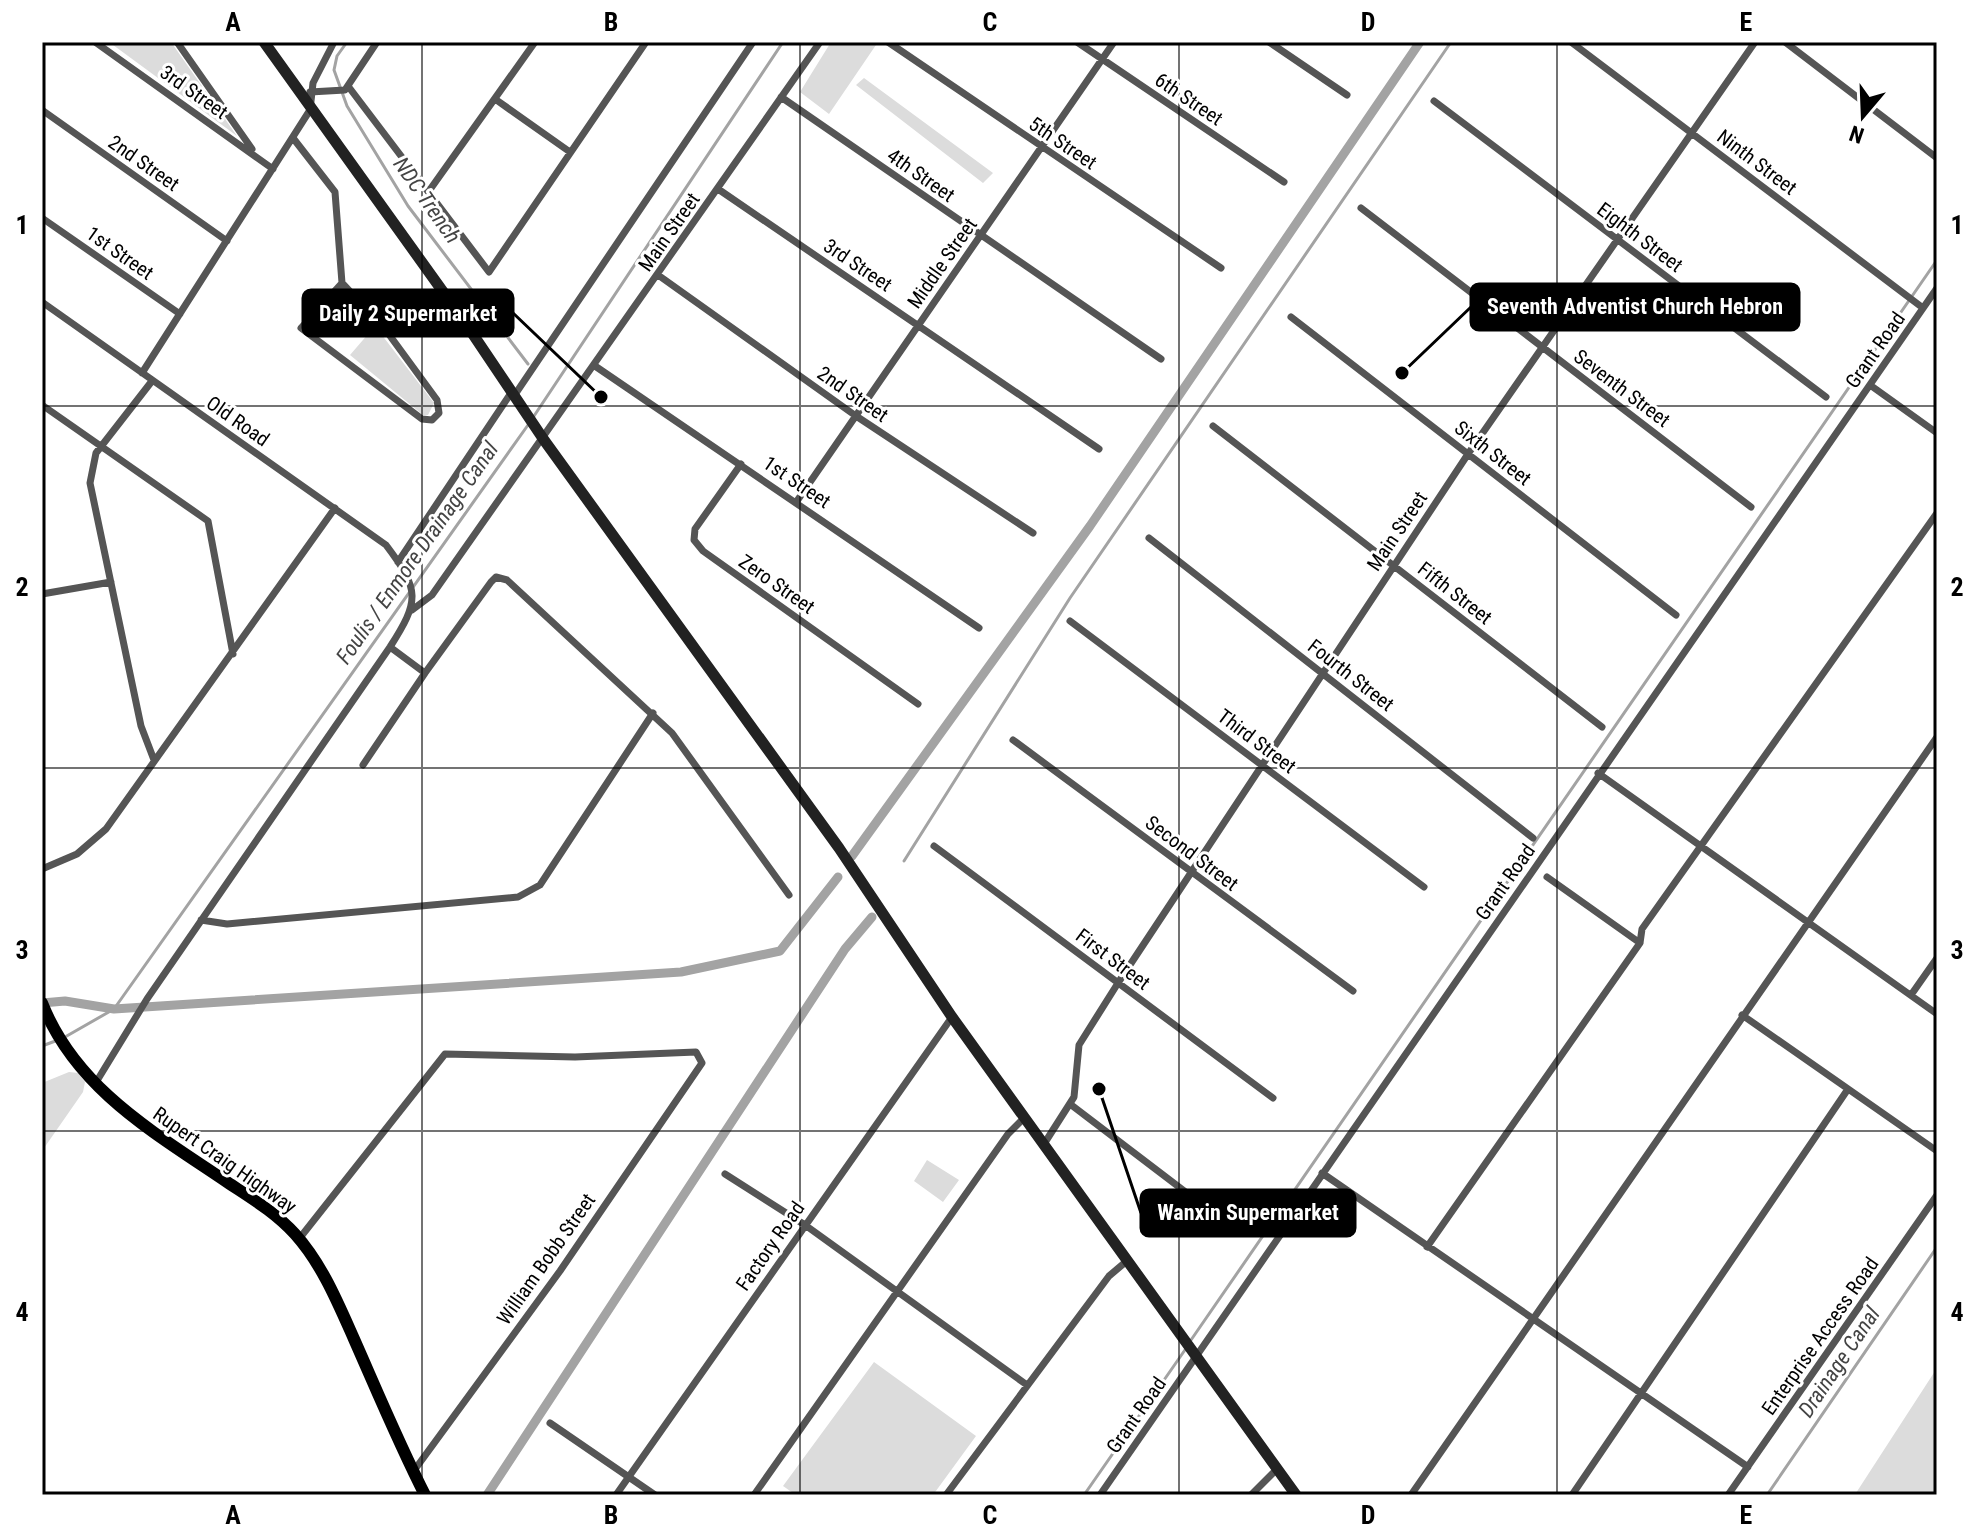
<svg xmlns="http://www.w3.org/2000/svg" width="1979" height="1537" viewBox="0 0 1979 1537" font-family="'Roboto Condensed',sans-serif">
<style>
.green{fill:#dcdcdc}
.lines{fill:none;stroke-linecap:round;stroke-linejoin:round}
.stream{stroke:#a3a3a3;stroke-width:3}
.canal{stroke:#a3a3a3;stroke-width:9}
.street{stroke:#555;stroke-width:7}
.secondary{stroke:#222;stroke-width:11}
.primary{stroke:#000;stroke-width:12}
.grid{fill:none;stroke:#000;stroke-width:2;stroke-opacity:0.55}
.labels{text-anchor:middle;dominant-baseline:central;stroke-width:6;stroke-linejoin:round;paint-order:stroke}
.street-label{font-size:20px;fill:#000;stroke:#fff}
.water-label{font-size:22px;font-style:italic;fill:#444;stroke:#fff}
.leader{fill:none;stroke:#000;stroke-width:3}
.callout-dot{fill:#000;stroke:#fff;stroke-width:3}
.callout{fill:#000;stroke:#000;stroke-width:3}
.callout-label{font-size:22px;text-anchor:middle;font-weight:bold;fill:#fff}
.neatline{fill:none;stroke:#000;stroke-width:3}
.grid-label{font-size:26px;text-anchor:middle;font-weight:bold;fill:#000}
</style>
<rect width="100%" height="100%" fill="#fff"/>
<path class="green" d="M109 42H171L237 136Z
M831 42H878L829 114 800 92Z
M864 78 993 173 983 183 856 85Z
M375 326 434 403 428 415H423L350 355Z
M69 1072 78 1073 85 1082 83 1092 42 1151V1083Z
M927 1160 959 1180 943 1202 914 1181Z
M874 1362 976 1436 933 1495H796L783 1486Z
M1937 1368V1495H1859L1856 1493Z"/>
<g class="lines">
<path class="stream" d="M347 42 337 56 334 70 347 106 408 206 528 364
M532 419 783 42
M904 861 1070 598 1451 42
M65 1037 114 1009 528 425
M42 1046 58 1040
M1191 1340 1937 260
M1084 1495 1187 1347
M1767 1495 1937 1247"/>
<path class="canal" d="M852 856 1090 526 1420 42
M42 1003 65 1001 114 1009 681 972 780 951 838 877
M487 1495 845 949 872 917"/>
<path class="street" d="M95 42 273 169
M177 42 252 149
M888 42 1221 268
M1077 42 1284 182
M1269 42 1347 95
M1571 42 1923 308
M1785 42 1937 158
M348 86 489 272 646 42
M310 92 345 90 377 42
M781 97 1161 359
M495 99 570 152
M1434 101 1826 397
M42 110 227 241
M293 138 335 192 342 283 385 329 437 400 439 413 432 420 422 419 301 328 342 283
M718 189 1099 449
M429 191 535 42
M1361 208 1751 507
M42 218 180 314
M658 275 856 416 1033 533
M42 302 386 545C420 590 420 600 390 647L147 999 95 1084
M1291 317 1676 615
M595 366 979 628
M142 373 310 110 313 83 334 42
M152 381 96 453 90 483 141 726 154 760
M1870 385 1937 433
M514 396 753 42
M42 405 208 521 233 654
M1213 426 1602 727
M741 464 695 529 694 540 703 551 918 704
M797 501 1114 42
M1149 538 1533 838
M398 562 511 393
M42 594 111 582
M412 610 432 595 820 42
M1070 621 1424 887
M390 647 425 673 491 582 496 577 507 580 672 733 789 895
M1013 740 1353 991
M363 765 425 673
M1598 773 1937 1014
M934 846 1273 1098
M42 869 77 854 106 829 335 508
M1547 877 1640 943
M201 920 227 924 518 897 540 885 653 713
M1911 995 1937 958
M1742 1015 1937 1151
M1070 1104 1200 1203
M1044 1144 1074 1097 1079 1045 1118 983 1468 454 1755 42
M1322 1173 1748 1467
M725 1174 805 1225 1027 1385
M299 1239 445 1054 575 1057 696 1052 702 1063 560 1271 413 1472
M1427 1247 1640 943 1642 929 1937 513
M550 1423 655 1495
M616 1495 952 1017
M754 1495 1008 1134 1025 1117
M946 1495 1109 1276 1128 1260
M1100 1495 1937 288
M1251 1495 1277 1469
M1411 1495 1937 737
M1572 1495 1848 1089
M1728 1495 1937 1195"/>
<path class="secondary" d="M264 42 464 321 544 440 839 848 952 1017 1296 1495"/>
<path class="primary" d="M42 1003C76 1089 155 1133 227 1182 251 1198 275 1212 295 1234 322 1264 338 1303 354 1339 377 1391 399 1444 425 1495"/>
</g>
<path class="grid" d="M422 42V1495M800 42V1495M1179 42V1495M1557 42V1495M42 406H1937M42 768H1937M42 1131H1937"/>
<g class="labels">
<g class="street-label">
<text transform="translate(194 92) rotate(35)">3rd Street</text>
<text transform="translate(1189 99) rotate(34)">6th Street</text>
<text transform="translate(1063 143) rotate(34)">5th Street</text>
<text transform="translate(1757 162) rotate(37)">Ninth Street</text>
<text transform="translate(144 163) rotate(35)">2nd Street</text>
<text transform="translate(921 175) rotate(35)">4th Street</text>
<text transform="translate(669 232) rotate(-55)">Main Street</text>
<text transform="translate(1640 237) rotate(37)">Eighth Street</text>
<text transform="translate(120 253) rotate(35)">1st Street</text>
<text transform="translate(942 263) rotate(-55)">Middle Street</text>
<text transform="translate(858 265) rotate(34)">3rd Street</text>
<text transform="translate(1875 350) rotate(-55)">Grant Road</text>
<text transform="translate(1622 388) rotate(37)">Seventh Street</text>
<text transform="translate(853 394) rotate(35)">2nd Street</text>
<text transform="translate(238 421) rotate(35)">Old Road</text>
<text transform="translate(1493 453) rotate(38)">Sixth Street</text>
<text transform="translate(797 482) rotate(34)">1st Street</text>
<text transform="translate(1397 531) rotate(-56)">Main Street</text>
<text transform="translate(777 584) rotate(35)">Zero Street</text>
<text transform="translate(1455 593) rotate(38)">Fifth Street</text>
<text transform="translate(1351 675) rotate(38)">Fourth Street</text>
<text transform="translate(1257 741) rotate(37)">Third Street</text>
<text transform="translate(1192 853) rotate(37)">Second Street</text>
<text transform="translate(1505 882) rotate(-55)">Grant Road</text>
<text transform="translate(1113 959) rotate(37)">First Street</text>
<text transform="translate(225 1160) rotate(35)">Rupert Craig Highway</text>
<text transform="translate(770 1246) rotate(-55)">Factory Road</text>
<text transform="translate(546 1259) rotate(-55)">William Bobb Street</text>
<text transform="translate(1820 1336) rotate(-55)">Enterprise Access Road</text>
<text transform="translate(1136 1415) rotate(-55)">Grant Road</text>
</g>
<g class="water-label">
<text transform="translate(427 200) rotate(55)">NDC Trench</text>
<text transform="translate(417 553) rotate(-55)">Foulis / Enmore Drainage Canal</text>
<text transform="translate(1839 1362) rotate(-56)">Drainage Canal</text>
</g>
</g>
<path class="leader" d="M1402 373L1471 307M601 397L513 313M1099 1089L1141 1213"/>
<g class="callout-dot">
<circle cx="1402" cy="373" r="8"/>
<circle cx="601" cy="397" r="8"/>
<circle cx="1099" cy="1089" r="8"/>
</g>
<g class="callout">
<rect x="1471" y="284" width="328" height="46" rx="8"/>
<rect x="303" y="290" width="210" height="46" rx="8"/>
<rect x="1141" y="1190" width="214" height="46" rx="8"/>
</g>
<g class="callout-label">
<text x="1635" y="314">Seventh Adventist Church Hebron</text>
<text x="408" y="321">Daily 2 Supermarket</text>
<text x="1248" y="1220">Wanxin Supermarket</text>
</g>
<rect width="1979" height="1537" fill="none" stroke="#ffffff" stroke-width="88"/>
<g transform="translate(1863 116) rotate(199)" stroke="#ffffff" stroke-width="6" paint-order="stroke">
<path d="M0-6L14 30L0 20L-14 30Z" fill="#000000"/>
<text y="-12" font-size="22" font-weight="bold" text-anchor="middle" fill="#000000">N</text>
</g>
<rect x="44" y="44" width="1891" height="1449" class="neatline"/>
<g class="grid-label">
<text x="233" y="31">A</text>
<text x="611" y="31">B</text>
<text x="990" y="31">C</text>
<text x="1368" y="31">D</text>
<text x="1746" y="31">E</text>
<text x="22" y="234">1</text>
<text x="1957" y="234">1</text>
<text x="22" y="596">2</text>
<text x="1957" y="596">2</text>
<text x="22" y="959">3</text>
<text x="1957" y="959">3</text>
<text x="22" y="1321">4</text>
<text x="1957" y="1321">4</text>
<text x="233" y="1524">A</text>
<text x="611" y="1524">B</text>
<text x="990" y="1524">C</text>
<text x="1368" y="1524">D</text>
<text x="1746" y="1524">E</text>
</g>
</svg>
